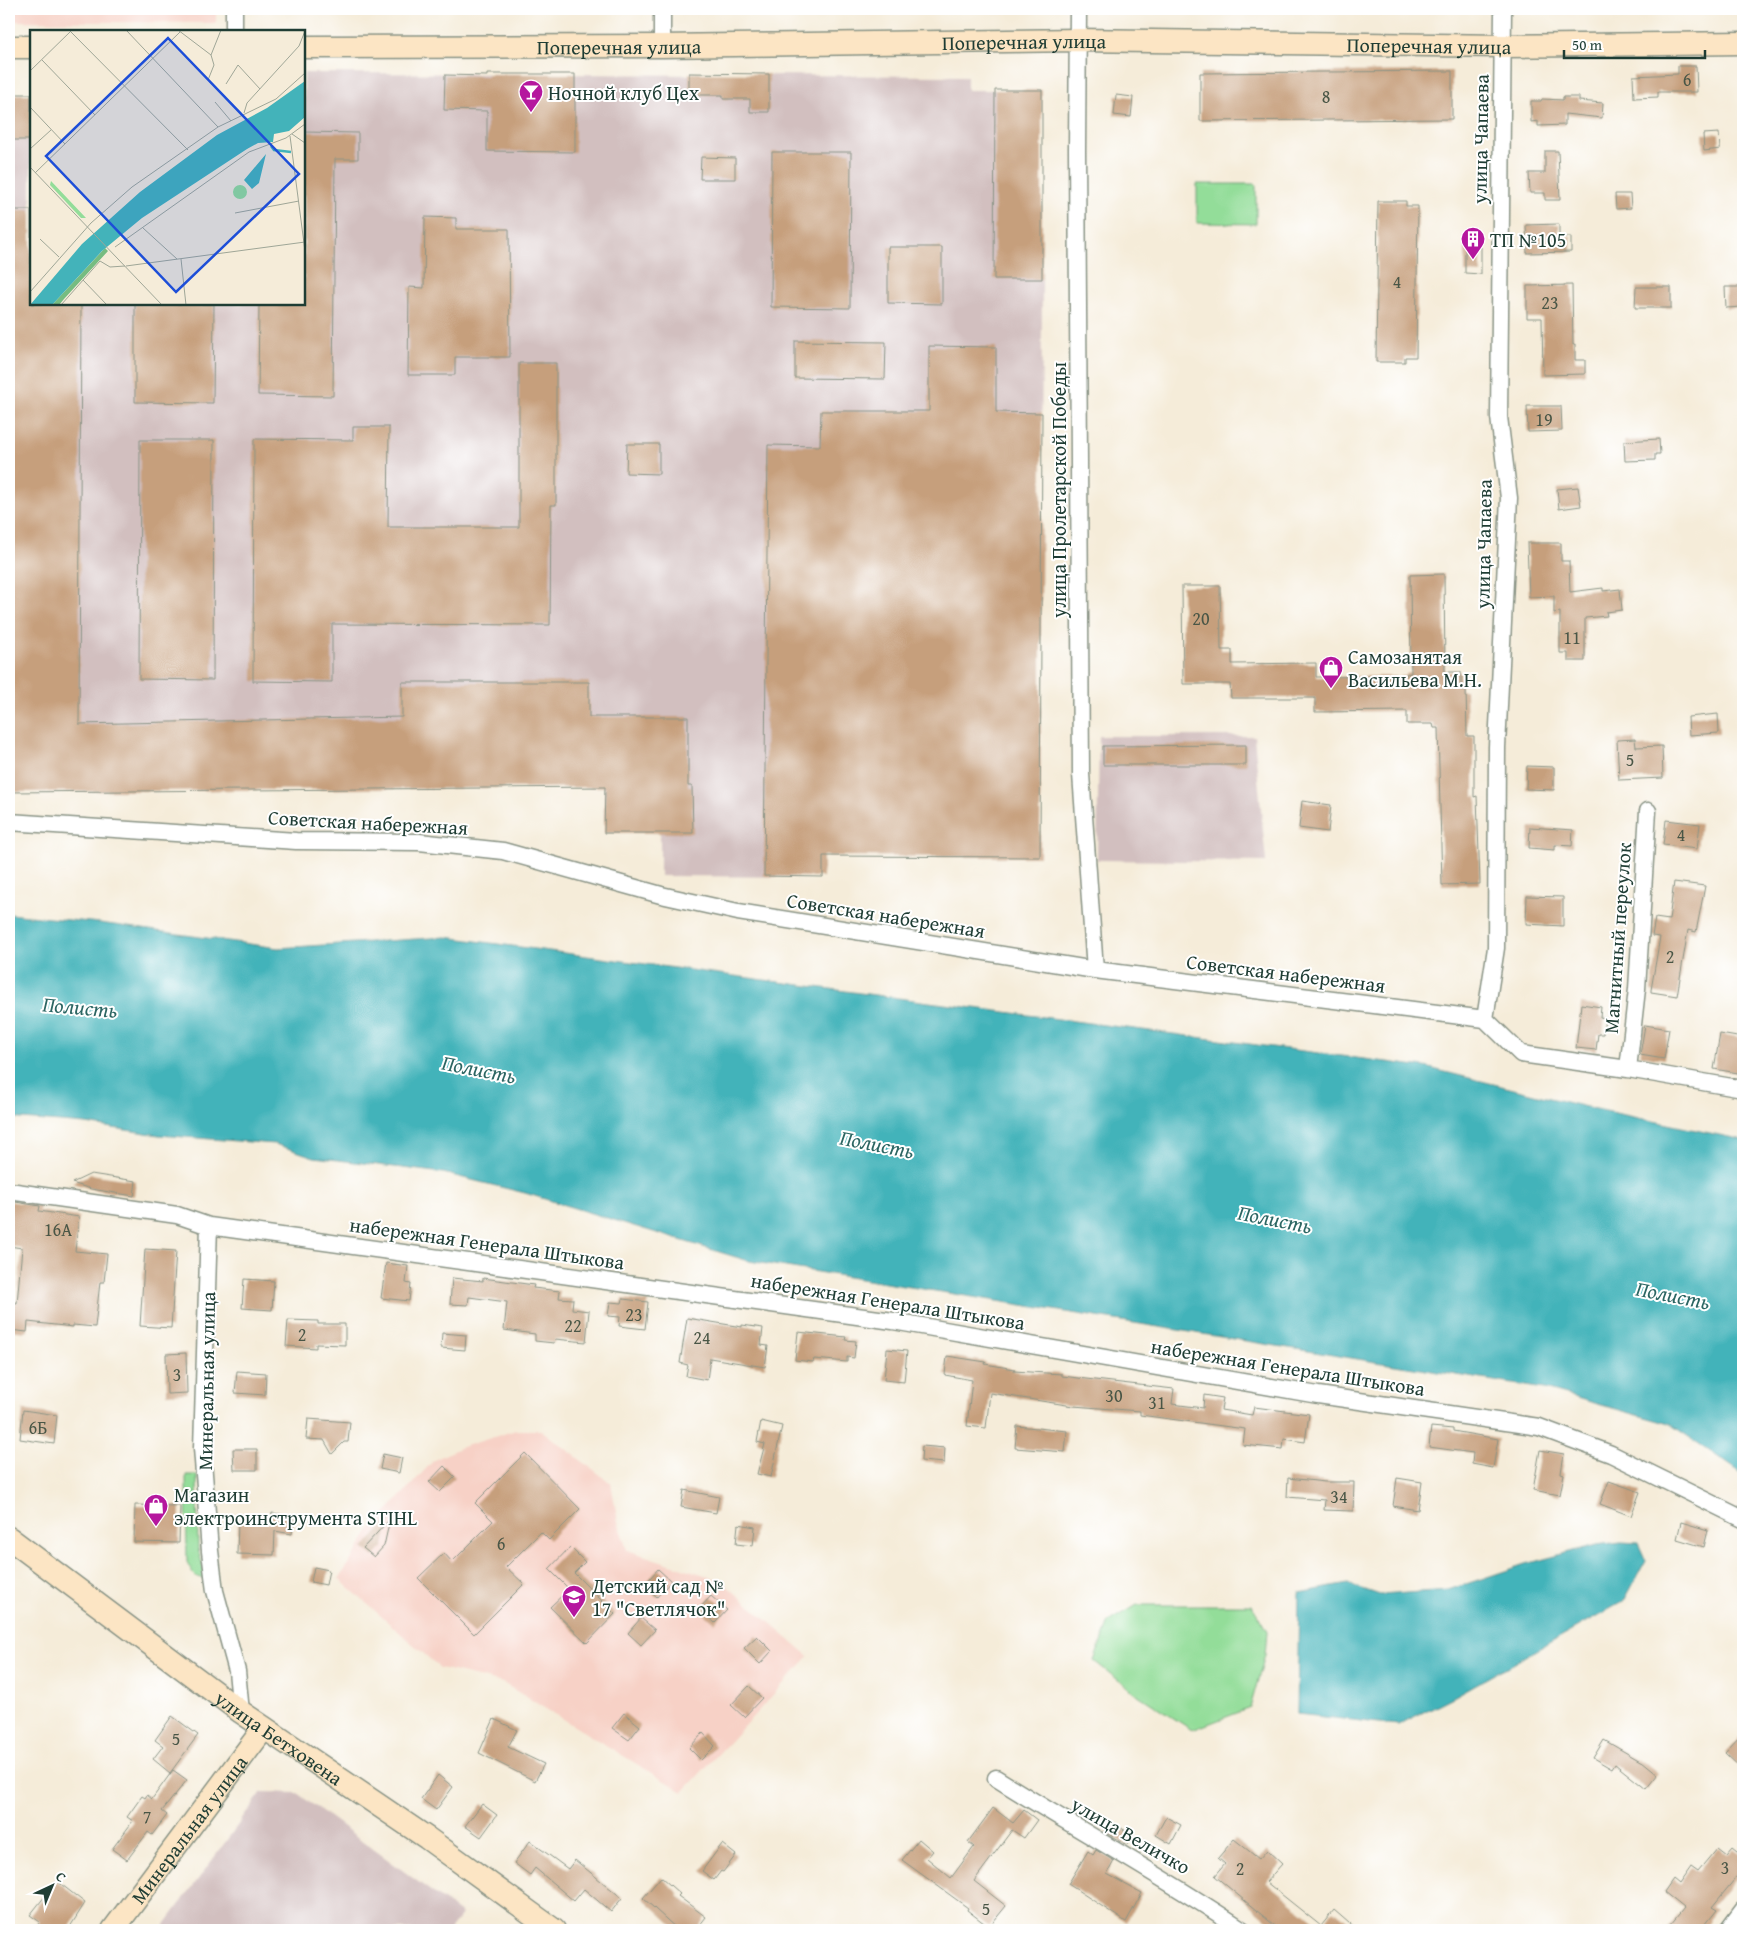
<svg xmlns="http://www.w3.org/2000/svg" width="1752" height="1939" viewBox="0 0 1752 1939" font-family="'Gentium Book Plus',serif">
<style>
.built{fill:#f7d1c6}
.industrial{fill:#d2bfbf}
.green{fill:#93dd99;stroke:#598d66}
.water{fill:#43b3ba;stroke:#317877}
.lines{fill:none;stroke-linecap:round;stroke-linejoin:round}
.stream{stroke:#43b3ba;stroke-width:5.5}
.building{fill:#c69f7b}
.street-casing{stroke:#8a9486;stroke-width:19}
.secondary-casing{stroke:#8a9486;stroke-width:25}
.street{stroke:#fff;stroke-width:16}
.secondary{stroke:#fce5c4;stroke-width:22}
.labels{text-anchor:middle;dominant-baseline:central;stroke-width:4;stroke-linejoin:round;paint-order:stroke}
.number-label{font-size:18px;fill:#495646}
.street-label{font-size:20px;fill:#1f3d34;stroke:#fff}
.poi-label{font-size:20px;fill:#1f3d34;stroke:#fff;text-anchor:start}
.water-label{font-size:21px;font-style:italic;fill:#2c6663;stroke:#fff}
.inset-river{fill:none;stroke:#43b3ba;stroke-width:2.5}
.inset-road{fill:none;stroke:#9fa697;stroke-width:1}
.view{fill:#1d4ed8;fill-opacity:0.15;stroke:#1d4ed8;stroke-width:2.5}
.inset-edge{fill:none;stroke:#1f3d34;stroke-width:2.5}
</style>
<rect width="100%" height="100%" fill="#fff"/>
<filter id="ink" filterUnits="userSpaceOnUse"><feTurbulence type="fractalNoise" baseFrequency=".02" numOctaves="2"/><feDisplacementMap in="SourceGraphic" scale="10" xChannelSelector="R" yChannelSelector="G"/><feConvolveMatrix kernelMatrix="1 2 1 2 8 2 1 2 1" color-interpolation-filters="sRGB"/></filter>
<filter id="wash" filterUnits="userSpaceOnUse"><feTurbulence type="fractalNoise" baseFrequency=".0096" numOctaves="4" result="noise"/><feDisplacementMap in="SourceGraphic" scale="20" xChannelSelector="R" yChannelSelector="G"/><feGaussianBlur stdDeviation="1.12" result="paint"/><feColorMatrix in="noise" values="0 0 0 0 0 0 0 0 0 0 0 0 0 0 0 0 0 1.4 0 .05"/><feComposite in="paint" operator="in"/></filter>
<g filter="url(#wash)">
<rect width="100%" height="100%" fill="#f5ecd9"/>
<path class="built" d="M9 9H216V23L9 21Z
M516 1430H541L611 1483 618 1522 627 1550 720 1580 809 1656 683 1792 503 1683 440 1668 339 1579 372 1528 434 1460 459 1448Z"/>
<path class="industrial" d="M304 73 967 76V90H995L994 278 1042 279 1040 857 823 856V877L660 876V833H604V787L9 792V94H31V304H304Z
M1099 736H1254L1266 862 1097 860Z
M262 1792 297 1793 462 1914 450 1930H161Z"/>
<path class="green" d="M1197 184H1256V224L1197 223Z
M186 1475H197L198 1549 206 1577C195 1581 192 1571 187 1562Z
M1137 1605H1252L1267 1631 1265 1655 1250 1708 1192 1730 1135 1693 1094 1661 1109 1622Z"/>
<path class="water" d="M9 914 100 923 278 948 446 937 860 993 1425 1067 1582 1106 1743 1140V1474L1670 1424 1544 1389 749 1261 525 1193 443 1173 314 1157 275 1144 159 1135 86 1124 9 1118Z
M1621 1542 1638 1543 1646 1561 1624 1601 1455 1696 1398 1725 1297 1714 1299 1593 1348 1584 1380 1595 1448 1590 1526 1564 1596 1545Z"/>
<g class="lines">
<path class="stream" d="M1743 1569 1740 1586 1743 1591"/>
</g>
<g id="blocks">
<path class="building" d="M1678 66H1696L1697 92H1658V97L1634 98 1633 76 1678 74Z
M1452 71V119L1200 121V73Z
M689 73 769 74V112H750V99H723V95H689Z
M487 74H575V152L487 151V111L444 110 445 75 487 76Z
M995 90H1042V279H994Z
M9 94H31V140H9Z
M1116 95 1133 97 1131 117 1114 115Z
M1563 97H1579V101L1603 103 1602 118 1565 114V125L1538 126V121L1531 122V101H1541L1542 99 1563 100Z
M304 132 358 133V159H335L333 396 258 395 259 304H304Z
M1719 133 1720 149 1704 151 1703 134Z
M1545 151H1558L1560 200H1545V193H1530L1529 173H1545Z
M772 152H851L850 308 771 307Z
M701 157 735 158V179H700Z
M1615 194H1630L1631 208 1616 209Z
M1378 201H1406V206H1418L1416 357H1405V362H1376Z
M9 210H31V304H81L79 724 402 717V682H589V717H688V786H692L693 833H604L605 787 9 792Z
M425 217 456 218V229H509L510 357H455V375H408L409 287 424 288Z
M1559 224V237H1571V252L1527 253 1526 225Z
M1465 246 1481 247V274L1465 273Z
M888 247H942V304L888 303Z
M1572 285 1573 345 1575 344V360H1585V374L1543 375 1542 318H1527V286Z
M1636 287H1671V308H1635Z
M1725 287H1743V307L1726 308Z
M135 304H214L213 403 135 402Z
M795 341 886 342 885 379 795 378Z
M929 346 996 347V412L1042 413 1040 857 823 856V877L764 876 768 445 820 446 821 411H929Z
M519 363H556V505H551L550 625 332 624V682L253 681 254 439 353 440V427H389L388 527H519Z
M1527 406H1561L1562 431 1528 432Z
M1659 439 1660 454H1655V460L1625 461 1624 441Z
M140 440H214L213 680 139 679Z
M627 444H659V474L626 473Z
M1578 487 1581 506 1559 509 1557 489Z
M1527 543H1561V561H1569L1570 592 1603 588V591L1620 589 1622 610 1606 612 1607 616 1585 618V661H1568V653H1560V612L1554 613V596L1529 597Z
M1444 574 1445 672H1461V690H1466L1467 736H1474V797L1477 796 1480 884 1442 885 1438 728H1434L1433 724H1407V711L1315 712V698H1231L1230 684H1183L1182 586H1220L1221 650H1232V664L1316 663V677L1406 676V674L1411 673 1410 575Z
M1718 714 1719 733 1689 735 1688 717Z
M1635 739 1636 747 1662 746 1663 778 1619 780 1617 740Z
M1246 745V765H1103V746Z
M1527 766 1554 767V790L1526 789Z
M1302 801 1331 805 1328 832 1299 828Z
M1666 820 1700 824 1697 849 1663 845Z
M1530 827 1573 830 1572 846 1555 845V850L1529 848Z
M1674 882 1705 886 1696 932 1688 930 1677 996 1651 992V990L1660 937 1652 936 1655 918 1669 920Z
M1527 896 1563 897V926L1526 924Z
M1581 1004 1601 1007 1600 1017 1605 1018 1603 1034H1598L1596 1050 1576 1048Z
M1645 1025 1669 1029 1664 1059 1640 1055Z
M1720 1034 1743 1038 1738 1073 1714 1069Z
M91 1174 136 1181 134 1196 91 1189 72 1183Z
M9 1201 40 1206 39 1211 79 1217 75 1251 107 1254 104 1282H100L95 1327 73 1325V1327L28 1322 27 1332 9 1330V1302L17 1303 22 1248 9 1246Z
M145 1249 176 1251 171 1328 140 1326Z
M386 1263 408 1266 406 1283 411 1284 409 1301 381 1298Z
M452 1278 483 1281V1278L534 1285 533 1288 560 1291 559 1298 573 1299 572 1309 589 1311 586 1342 555 1339 554 1343 535 1341V1334L504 1330 507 1302 469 1297 468 1305 450 1304Z
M244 1279 274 1281 272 1310 242 1308Z
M623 1299 648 1302 645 1329 619 1326 620 1317 608 1316 610 1302 622 1303Z
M687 1318 742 1327V1325L763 1328 761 1345 768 1346 765 1367 710 1358 707 1380 686 1376 688 1365 680 1363Z
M288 1320 318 1321V1324H345V1345L316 1344V1348L286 1346Z
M798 1332 846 1337 845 1340 856 1341 854 1358 847 1357V1362L814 1359 813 1362 795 1360Z
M442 1333 466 1335 465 1350 441 1348Z
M887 1349 907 1351 904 1382 884 1380Z
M186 1353 187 1393 167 1394 166 1354Z
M947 1356 986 1362 985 1364 1015 1369 1014 1371 1062 1374V1376L1086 1379 1174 1389 1172 1404 1203 1408 1204 1395 1223 1398 1221 1410 1252 1415 1254 1407 1309 1414 1305 1442 1284 1439 1283 1449 1243 1445 1245 1429 1140 1415V1411L1073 1406 990 1393 986 1428 967 1426 972 1380 945 1375Z
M237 1371 266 1373 265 1395 235 1393Z
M23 1410 57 1415 54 1444 20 1439Z
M308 1419 350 1422 348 1442H344L332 1454 324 1440 306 1439Z
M761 1421 782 1426 771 1477 757 1474 765 1444 757 1442Z
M1017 1426 1067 1431 1065 1452 1015 1448Z
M1431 1427 1453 1429V1431L1498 1439 1493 1468 1472 1464 1473 1453 1429 1447Z
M922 1446 945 1448 944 1463 921 1461Z
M233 1449H257V1470H234Z
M1540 1450 1564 1454 1561 1473 1564 1474 1560 1495 1533 1490Z
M525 1453 580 1509 549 1540 541 1532 506 1567 524 1584 474 1634 418 1578 444 1553 452 1562 493 1521 475 1503Z
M383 1454 402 1458 399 1473 380 1469Z
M444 1466 455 1477 440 1492 429 1482Z
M1288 1478 1325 1482H1354L1353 1511 1324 1510 1325 1500 1287 1497Z
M1397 1478 1422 1482 1418 1510 1393 1506Z
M1609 1481 1640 1492 1631 1516 1600 1504Z
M684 1490 719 1497 716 1513 681 1507Z
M135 1505 180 1506 179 1543 134 1542Z
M272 1513 294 1516 292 1534 275 1531 274 1555 237 1554 238 1521 270 1523Z
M390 1519 384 1546 374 1557 363 1548Z
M1681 1522 1708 1530 1704 1547 1677 1539Z
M738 1524 755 1527 753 1546 736 1544Z
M570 1547 585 1562 574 1573 615 1614 587 1643 550 1607 569 1589 549 1569Z
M314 1567 329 1570 326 1585 311 1582Z
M658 1569 671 1581 657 1597 644 1585Z
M711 1596 727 1610 715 1623 699 1609Z
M641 1618 655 1630 641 1645 628 1633Z
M757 1636 772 1651 760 1664 744 1648Z
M749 1686 762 1698 744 1717 731 1705Z
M624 1713 640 1726 629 1740 612 1728Z
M172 1716 198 1735 170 1773 153 1759 163 1746 155 1740Z
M494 1719 517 1730 508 1747 544 1764 535 1781 479 1753Z
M703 1733 715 1746 701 1760 689 1748Z
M1743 1734V1770L1725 1753Z
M1604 1740 1642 1762V1761L1658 1774 1646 1789 1615 1764 1612 1769 1593 1758Z
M173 1770 187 1780 162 1811 167 1815 152 1835 148 1832 127 1860 112 1849 133 1821 127 1817 142 1796 145 1798 147 1795 152 1799Z
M438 1775 453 1787 436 1810 421 1799Z
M482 1804 497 1815 481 1837 465 1826Z
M993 1808 1013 1823 1024 1810 1037 1820 1024 1838 1012 1830 974 1881 1006 1906 989 1927 967 1910 968 1908 902 1860 919 1839 933 1851 927 1858 951 1878 974 1847 968 1842Z
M1166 1817 1181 1825 1171 1844 1156 1835Z
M1112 1822 1132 1835 1127 1845 1106 1833Z
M1234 1839 1259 1859 1267 1850 1282 1864 1266 1882 1321 1926 1334 1910 1357 1930H1280L1215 1876 1225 1864 1218 1858Z
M530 1841 568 1869 575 1860 622 1898 611 1912 584 1889 574 1901 535 1868 530 1875 514 1863Z
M722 1844 736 1855 723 1872 721 1871 714 1880 702 1871Z
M1718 1848 1727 1855 1733 1848 1743 1856V1869L1712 1907 1717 1910 1701 1930H1666L1684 1908 1664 1892 1673 1879 1679 1884 1691 1867 1698 1872Z
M1096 1850 1114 1861 1107 1874 1142 1893 1126 1922 1068 1884 1088 1851 1093 1855Z
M661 1877 680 1894 678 1896 706 1917 696 1930H678L643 1898Z
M57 1881 85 1903 68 1930H33L40 1922 30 1915Z"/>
</g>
</g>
<g filter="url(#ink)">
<use href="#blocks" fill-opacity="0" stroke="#8a9486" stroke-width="1"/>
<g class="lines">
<defs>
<path id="street" d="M234 9V31
M662 9V46
M1078 9 1077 150 1081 774 1095 970
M9 822 296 841 419 842 503 851 661 895 738 912 1095 970 1485 1019 1521 1054 1628 1069 1743 1089
M1485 1019 1496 948 1497 747 1509 498 1499 417 1503 9
M1628 1069 1637 989 1648 811
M9 1191 177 1215 209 1226 893 1321 1318 1395 1539 1427 1611 1454 1743 1519
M209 1226 202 1448 210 1551 215 1591 237 1671 241 1712
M996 1778C1078 1830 1163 1876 1243 1930
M1728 1930 1743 1910"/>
<g id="secondary">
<path d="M9 47H31"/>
<path id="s1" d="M304 47 662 46 1078 40 1503 46 1743 43"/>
<path id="s2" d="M9 1538 241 1712 427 1838 554 1930"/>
<path id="s3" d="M113 1930 264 1728"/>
</g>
</defs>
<use href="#street" class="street-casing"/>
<use href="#secondary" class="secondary-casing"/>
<use href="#street" class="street"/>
<use href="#secondary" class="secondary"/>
</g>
</g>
<defs>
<symbol id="bar-pin" viewBox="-11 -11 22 30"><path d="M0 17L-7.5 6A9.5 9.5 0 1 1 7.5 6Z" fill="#b5179e" stroke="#fff"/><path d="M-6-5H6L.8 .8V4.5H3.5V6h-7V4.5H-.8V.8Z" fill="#fff"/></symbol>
<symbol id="building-pin" viewBox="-11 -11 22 30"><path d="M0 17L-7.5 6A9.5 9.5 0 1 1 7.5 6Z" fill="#b5179e" stroke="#fff"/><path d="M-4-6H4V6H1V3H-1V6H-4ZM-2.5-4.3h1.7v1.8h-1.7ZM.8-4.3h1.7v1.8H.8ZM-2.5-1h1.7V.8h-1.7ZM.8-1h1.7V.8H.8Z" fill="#fff"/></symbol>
<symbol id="shop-pin" viewBox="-11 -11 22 30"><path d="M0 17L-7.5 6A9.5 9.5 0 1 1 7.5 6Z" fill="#b5179e" stroke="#fff"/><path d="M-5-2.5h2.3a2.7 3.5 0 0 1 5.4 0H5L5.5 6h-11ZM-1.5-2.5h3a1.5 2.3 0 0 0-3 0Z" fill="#fff"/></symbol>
<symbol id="school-pin" viewBox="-11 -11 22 30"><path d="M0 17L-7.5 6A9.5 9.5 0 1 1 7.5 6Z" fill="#b5179e" stroke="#fff"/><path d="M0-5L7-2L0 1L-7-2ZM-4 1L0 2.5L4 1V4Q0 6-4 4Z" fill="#fff"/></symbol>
</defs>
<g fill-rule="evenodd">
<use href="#bar-pin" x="517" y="78" width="28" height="38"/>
<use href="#building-pin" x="1459" y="225" width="28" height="38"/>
<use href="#shop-pin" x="1317" y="654" width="28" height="38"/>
<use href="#shop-pin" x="142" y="1492" width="28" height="38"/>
<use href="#school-pin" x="560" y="1583" width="28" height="38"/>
</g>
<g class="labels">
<g class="number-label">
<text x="1687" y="79">6</text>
<text x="1326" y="96">8</text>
<text x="1397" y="281">4</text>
<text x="1550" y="302">23</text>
<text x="1544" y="419">19</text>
<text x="1201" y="618">20</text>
<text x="1572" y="637">11</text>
<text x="1630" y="759">5</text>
<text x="1681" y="834">4</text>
<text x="1670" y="956">2</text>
<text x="58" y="1229">16А</text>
<text x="634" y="1314">23</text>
<text x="573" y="1325">22</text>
<text x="302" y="1334">2</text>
<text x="702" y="1337">24</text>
<text x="177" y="1374">3</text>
<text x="1114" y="1395">30</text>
<text x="1157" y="1402">31</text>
<text x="38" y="1427">6Б</text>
<text x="1339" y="1496">34</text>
<text x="501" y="1543">6</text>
<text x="176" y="1738">5</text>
<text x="147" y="1816">7</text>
<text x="1725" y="1867">3</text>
<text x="1240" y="1868">2</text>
<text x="986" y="1908">5</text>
</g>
<g class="street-label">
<text stroke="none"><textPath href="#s1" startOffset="720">Поперечная улица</textPath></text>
<text stroke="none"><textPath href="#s1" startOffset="1125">Поперечная улица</textPath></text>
<text stroke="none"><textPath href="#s1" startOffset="315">Поперечная улица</textPath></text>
<text transform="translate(1480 139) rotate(-89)">улица Чапаева</text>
<text transform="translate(1058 490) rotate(-90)">улица Пролетарской Победы</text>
<text transform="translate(1483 544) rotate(-89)">улица Чапаева</text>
<text transform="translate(368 822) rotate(3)">Советская набережная</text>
<text transform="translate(886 915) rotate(9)">Советская набережная</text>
<text transform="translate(1617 938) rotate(-86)">Магнитный переулок</text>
<text transform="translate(1286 973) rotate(7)">Советская набережная</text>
<text transform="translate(487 1243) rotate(8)">набережная Генерала Штыкова</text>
<text transform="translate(888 1301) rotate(9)">набережная Генерала Штыкова</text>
<text transform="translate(1288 1367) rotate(9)">набережная Генерала Штыкова</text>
<text transform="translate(206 1381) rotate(-89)">Минеральная улица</text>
<text stroke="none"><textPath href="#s2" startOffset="336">улица Бетховена</textPath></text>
<text stroke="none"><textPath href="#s3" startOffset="126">Минеральная улица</textPath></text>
<text transform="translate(1131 1835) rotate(30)">улица Величко</text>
</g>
<g class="poi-label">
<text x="548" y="92">Ночной клуб Цех</text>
<text x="1490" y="239">ТП №105</text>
<text x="1348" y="656">Самозанятая<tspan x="1348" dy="23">Васильева М.Н.</tspan></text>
<text x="174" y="1494">Магазин<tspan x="174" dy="23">электроинструмента STIHL</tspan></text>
<text x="592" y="1585">Детский сад №<tspan x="592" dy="23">17 "Светлячок"</tspan></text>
</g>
<g class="water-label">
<text transform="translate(80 1007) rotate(5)">Полисть</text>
<text transform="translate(479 1069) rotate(11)">Полисть</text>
<text transform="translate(877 1144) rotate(11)">Полисть</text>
<text transform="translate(1275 1219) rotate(11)">Полисть</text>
<text transform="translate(1673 1295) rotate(11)">Полисть</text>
</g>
</g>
<g transform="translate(30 30)">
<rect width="275" height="275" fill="#f5ecd9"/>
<path d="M21 151 56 188H51L20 155ZM203 162a7 7 0 1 1 14 0a7 7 0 1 1-14 0Z" fill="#93dd99"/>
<path d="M75 218 78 221 34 269 29 275H22Z" fill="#76bc81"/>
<path d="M275 51V87L259 101 244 104 243 112 228 113 217 119 112 188 72 221 22 275H0L52 214 110 162 187 105 237 78ZM236 124 229 153 222 159 214 150Z" fill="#43b3ba"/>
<path class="inset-river" d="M241 116 244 120 261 122"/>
<path class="inset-road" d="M96 0 188 97M148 0 181 25M40 1 158 120M181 25 191 0M12 30 65 85M0 41 42 0M178 50 184 35 181 25M196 54 208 35 230 59M185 72 201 91M0 77 35 114M214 83 217 73 269 16 275 1M262 104 275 113M260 106 275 221M0 119 21 100M0 137 132 275M5 143 150 2M205 183 269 171M113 198 147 229M10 209 29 227M85 217 219 122 256 108 275 94M151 229 156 275M96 236 275 212M53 250 77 275M0 262 61 193 102 157 188 97 246 69 275 43M31 275 70 231 80 237 95 236"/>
<path class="view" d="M138 8 269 144 146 262 16 126Z"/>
<rect width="275" height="275" class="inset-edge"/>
</g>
<rect width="1752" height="1939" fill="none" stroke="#fff" stroke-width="30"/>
<g transform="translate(52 1886) rotate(44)" stroke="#ffffff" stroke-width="4" paint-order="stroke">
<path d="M0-4L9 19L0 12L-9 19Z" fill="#1f3d34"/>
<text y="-8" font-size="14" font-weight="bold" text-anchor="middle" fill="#1f3d34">С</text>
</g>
<path d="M1564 50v8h141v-8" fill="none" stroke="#1f3d34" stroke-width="2.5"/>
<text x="1572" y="50" font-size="15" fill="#1f3d34" stroke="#ffffff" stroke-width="4" paint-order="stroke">50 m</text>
</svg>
